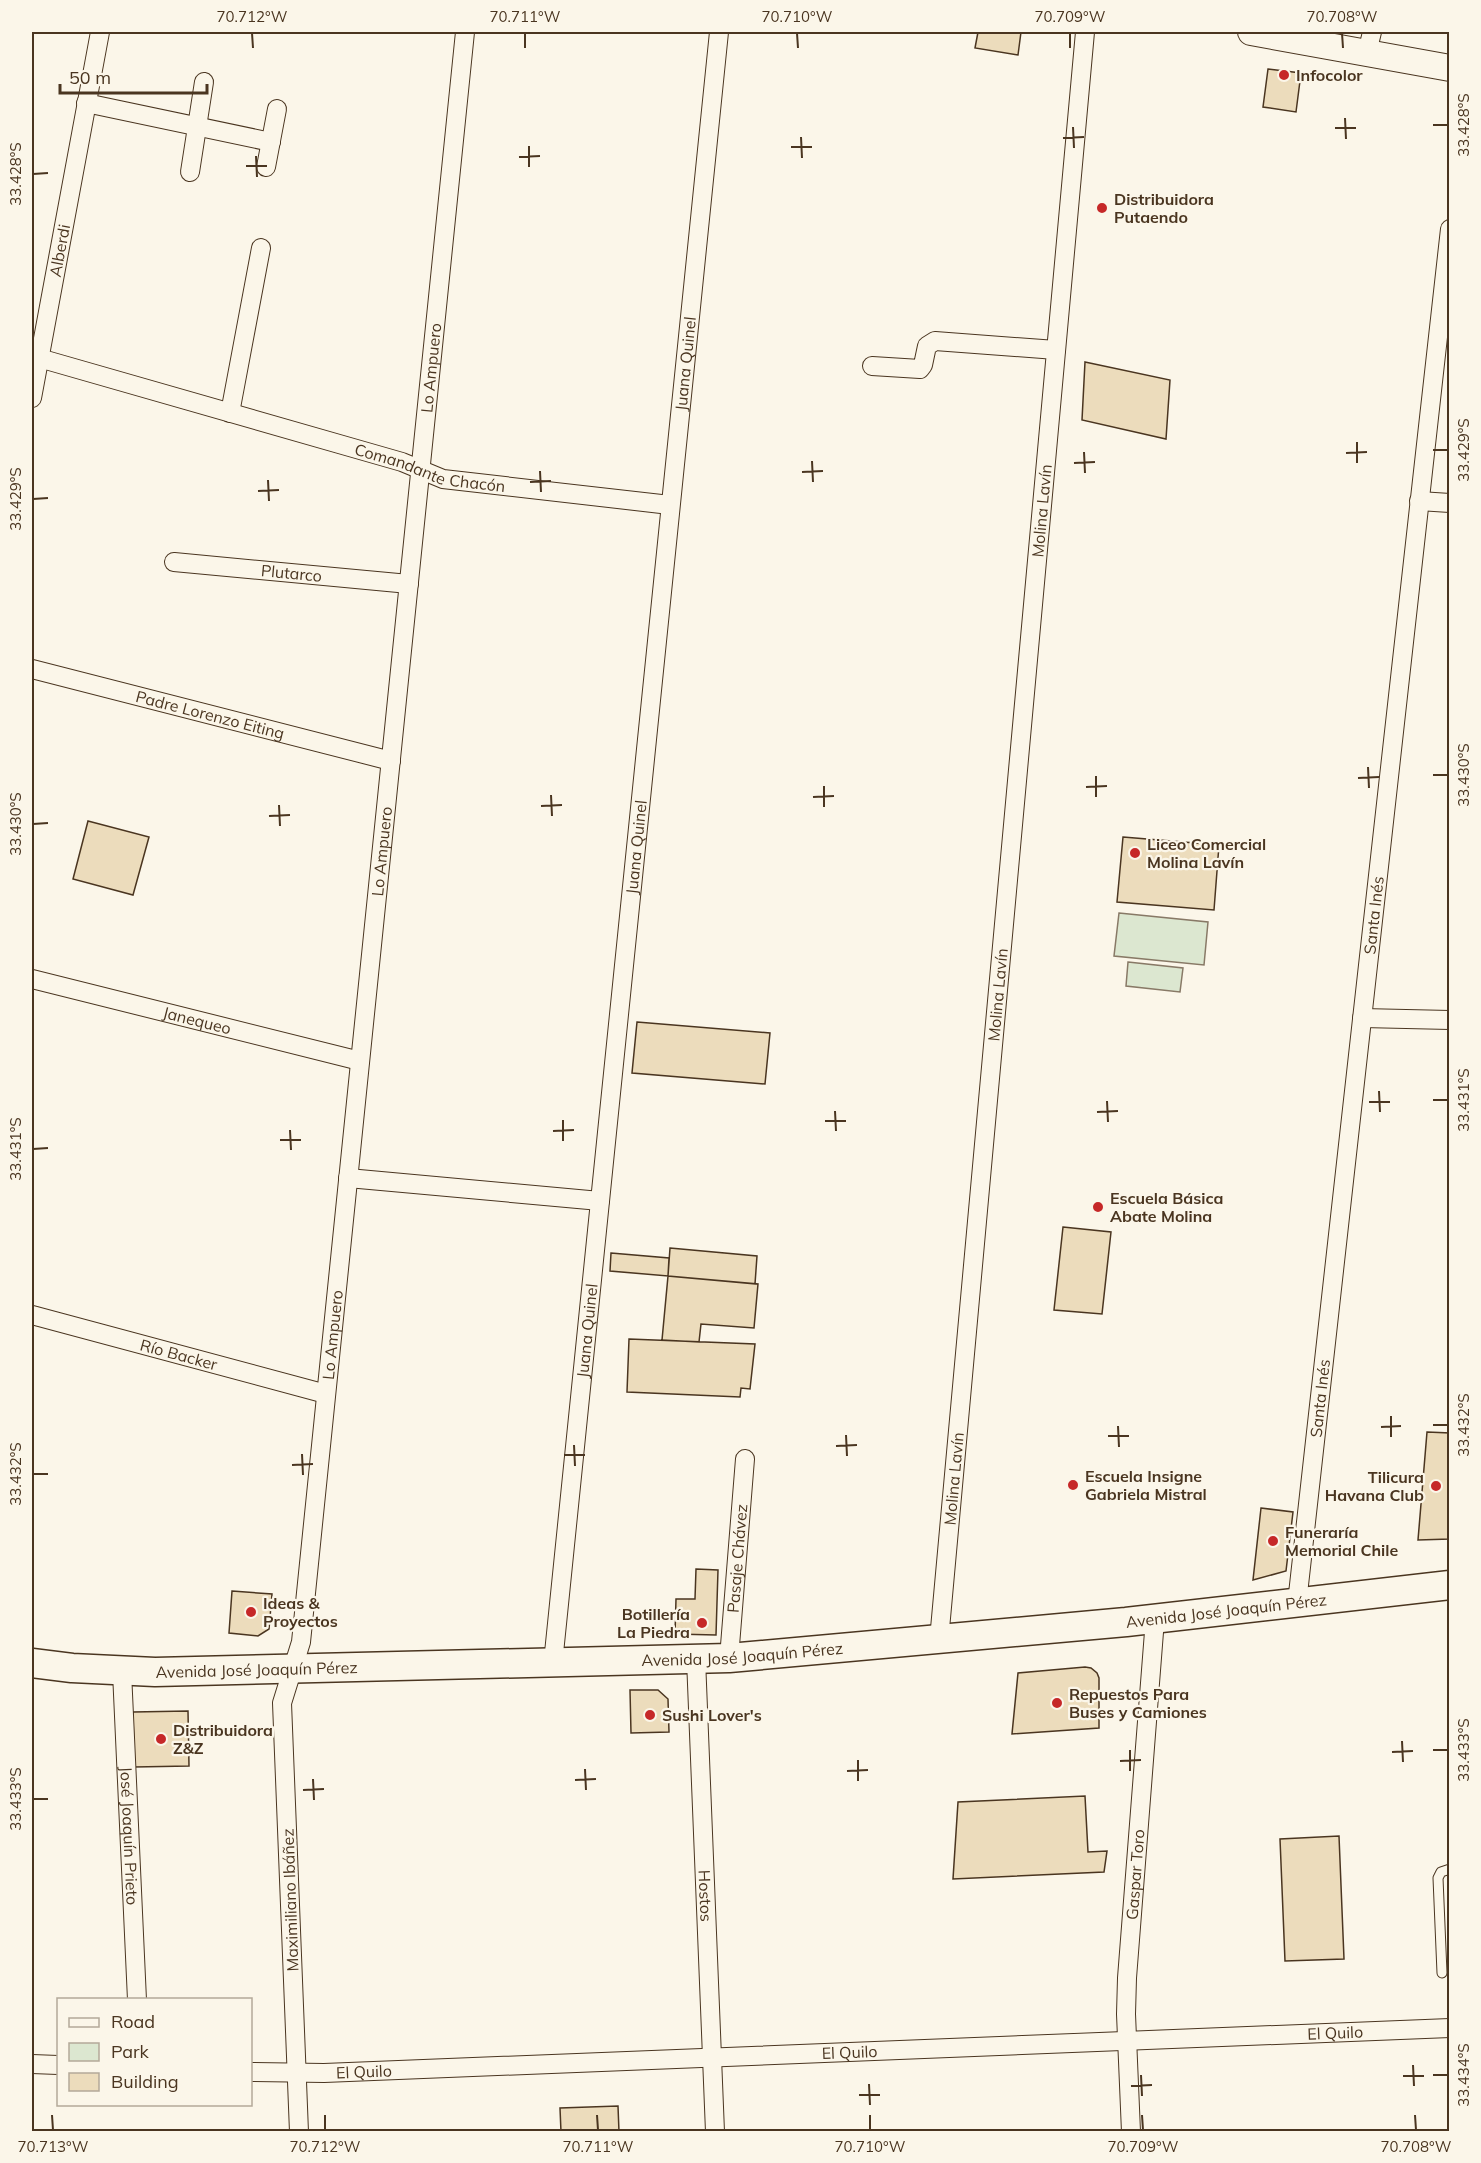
<svg xmlns="http://www.w3.org/2000/svg" width="1481" height="2163" viewBox="0 0 1481 2163" font-family="Mulish,sans-serif">
<style>
.green{fill:#dce7d0;stroke:#887966;stroke-width:1.5}
.building{fill:#ecdcbc;stroke:#4a3520;stroke-width:1.5}
.lines{fill:none;stroke-linecap:round;stroke-linejoin:round}
.service-casing{stroke:#4a3520;stroke-width:11}
.minor-casing{stroke:#4a3520;stroke-width:20}
.secondary-casing{stroke:#4a3520;stroke-width:28}
.primary-casing{stroke:#4a3520;stroke-width:31}
.service{stroke:#fbf6e9;stroke-width:9}
.minor{stroke:#fbf6e9;stroke-width:18}
.secondary{stroke:#fbf6e9;stroke-width:26}
.primary{stroke:#fbf6e9;stroke-width:28}
.ticks{fill:none;stroke:#4a3520;stroke-width:2}
.poi-dot{fill:#c62828;stroke:#fbf6e9;stroke-width:2}
.labels{text-anchor:middle;dominant-baseline:central;stroke-width:4.5;stroke-linejoin:round;paint-order:stroke}
.poi-label{font-size:16px;font-weight:bold;fill:#4a3520;stroke:#fbf6e9;text-anchor:start}
.street-label{font-size:16px;fill:#4a3520;stroke:#fbf6e9}
.neatline{fill:none;stroke:#4a3520;stroke-width:2}
.ticks-label{font-size:15px;text-anchor:middle;fill:#4a3520}
</style>
<rect width="100%" height="100%" fill="#fbf6e9"/>
<path class="green" d="M1119 913 1208 922 1204 965 1114 956Z
M1128 962 1183 968 1180 992 1126 986Z"/>
<path class="building" d="M978 32H1021L1018 55 975 48Z
M1268 69 1301 73 1296 112 1263 107Z
M1085 362 1170 380 1166 439 1082 420Z
M88 821 149 837 133 895 73 879Z
M1123 837 1219 845 1214 910 1117 902Z
M637 1022 770 1033 765 1084 632 1073Z
M1063 1227 1111 1232 1102 1314 1054 1310Z
M670 1248 757 1256 755 1284 668 1276Z
M611 1253 669 1258 668 1276 610 1271Z
M668 1276 758 1284 754 1328 701 1324 699 1342 662 1340Z
M629 1339 755 1344 750 1389 741 1388 740 1397 627 1392Z
M1427 1432 1450 1433V1539L1418 1540Z
M1261 1508 1293 1512 1286 1571 1253 1580Z
M696 1569 718 1570 716 1635 675 1634 676 1599H695Z
M232 1591 272 1594 269 1629 258 1636 229 1633Z
M1085 1667 1091 1668 1097 1673 1099 1678V1728L1012 1734 1018 1673Z
M630 1690H658L668 1699 669 1732 631 1733Z
M188 1711 189 1766 134 1767 133 1712Z
M1085 1796 1088 1852 1107 1851 1104 1872 953 1879 958 1802Z
M1339 1836 1344 1959 1285 1961 1280 1839Z
M618 2106 619 2132H561L560 2108Z"/>
<g class="lines">
<defs>
<path id="service" d="M1442 1973 1438 1878 1441 1872 1450 1869"/>
<g id="minor">
<path d="M1367 53 1372 32"/>
<path d="M86 103 271 142"/>
<path d="M266 167 277 109"/>
<path d="M190 172 204 82"/>
<path id="s1" d="M32 356 402 462 443 479 670 505"/>
<path d="M872 366 920 369 923 365 927 346 935 341 1056 350"/>
<path id="s2" d="M32 398 100 32"/>
<path d="M230 413 261 248"/>
<path d="M1419 501 1450 503"/>
<path id="s3" d="M174 562 409 584"/>
<path id="s4" d="M32 669 391 761"/>
<path id="s5" d="M32 979 360 1061"/>
<path d="M1362 1018 1450 1020"/>
<path d="M348 1178 600 1201"/>
<path id="s6" d="M32 1315 326 1394"/>
<path id="s7" d="M1297 1603 1450 229"/>
<path id="s8" d="M939 1640 1085 32"/>
<path id="s9" d="M729 1658 745 1459"/>
<path id="s10" d="M696 1659 715 2132"/>
<path id="s11" d="M553 1663 719 32"/>
<path id="s12" d="M122 1672 137 2000"/>
<path d="M32 2064 58 2065"/>
<path id="s13" d="M250 2072 324 2073 1450 2028"/>
<path id="s14" d="M299 2132 282 1703 301 1642 465 32"/>
<path id="s15" d="M1131 2132 1126 2014 1127 1978 1155 1619"/>
</g>
<path id="secondary" d="M1251 32 1450 68"/>
<g id="primary">
<path id="s16" d="M32 1663 72 1668 155 1672 729 1658 1126 1622 1450 1585"/>
</g>
</defs>
<use href="#service" class="service-casing"/>
<use href="#minor" class="minor-casing"/>
<use href="#secondary" class="secondary-casing"/>
<use href="#primary" class="primary-casing"/>
<use href="#service" class="service"/>
<use href="#minor" class="minor"/>
<use href="#secondary" class="secondary"/>
<use href="#primary" class="primary"/>
</g>
<path class="ticks" d="M252 33 253 48M525 33V48M797 33 798 48M1070 33V48M1342 33 1343 48M1345 118 1346 139M1433 125H1448M1073 127 1074 148M1335 128H1356M801 137 802 158M1063 138 1084 137M529 146V167M791 147H812M256 156 257 177M519 157 540 156M246 166H267M33 174 48 173M1357 442V463M1433 450H1448M1084 452 1085 473M1346 453 1367 452M812 461 813 482M1074 463 1095 462M540 471 541 492M802 472 823 471M268 480 269 501M530 482 551 481M258 491 279 490M33 499 48 498M1368 767 1369 788M1433 775H1448M1096 776V797M1358 778 1379 777M824 786V807M1086 787 1107 786M551 795 552 816M813 797 834 796M279 805 280 826M541 806 562 805M269 816 290 815M33 824 48 823M1379 1091 1380 1112M1433 1100H1448M1107 1101 1108 1122M1369 1102H1390M835 1111 836 1131M1097 1112 1118 1111M563 1120V1141M825 1121H846M290 1130 291 1150M553 1131 574 1130M280 1140H301M33 1149 48 1148M1391 1416V1437M1433 1425H1448M1118 1426 1119 1447M1381 1427 1401 1426M846 1435 847 1456M1108 1436H1129M574 1445 575 1466M836 1446 857 1445M302 1454 303 1475M564 1455H585M292 1465 313 1464M33 1474H48M1402 1741 1403 1762M1130 1750V1771M1433 1750H1448M1392 1752 1413 1751M858 1760V1781M1120 1761 1141 1760M585 1769 586 1790M847 1771 868 1770M313 1779 314 1800M575 1780 596 1779M303 1790 324 1789M33 1799H48M1413 2065 1414 2086M1141 2075 1142 2096M1433 2075H1448M1403 2076H1424M869 2084 870 2105M1131 2086 1152 2085M859 2095H880M52 2115 53 2130M325 2115V2130M597 2115 598 2130M870 2115V2130M1142 2115 1143 2130M1415 2115 1416 2130"/>
<g class="poi-dot">
<circle cx="1284" cy="75" r="6"/>
<circle cx="1102" cy="208" r="6"/>
<circle cx="1135" cy="853" r="6"/>
<circle cx="1098" cy="1207" r="6"/>
<circle cx="1073" cy="1485" r="6"/>
<circle cx="1436" cy="1486" r="6"/>
<circle cx="1273" cy="1541" r="6"/>
<circle cx="251" cy="1612" r="6"/>
<circle cx="702" cy="1623" r="6"/>
<circle cx="1057" cy="1703" r="6"/>
<circle cx="650" cy="1715" r="6"/>
<circle cx="161" cy="1739" r="6"/>
</g>
<g class="labels">
<g class="poi-label">
<text x="1296" y="75">Infocolor</text>
<text x="1114" y="199">Distribuidora<tspan x="1114" dy="18">Putaendo</tspan></text>
<text x="1147" y="844">Liceo Comercial<tspan x="1147" dy="18">Molina Lavín</tspan></text>
<text x="1110" y="1198">Escuela Básica<tspan x="1110" dy="18">Abate Molina</tspan></text>
<text x="1085" y="1476">Escuela Insigne<tspan x="1085" dy="18">Gabriela Mistral</tspan></text>
<text x="1424" y="1477" text-anchor="end">Tilicura<tspan x="1424" dy="18">Havana Club</tspan></text>
<text x="1285" y="1532">Funeraría<tspan x="1285" dy="18">Memorial Chile</tspan></text>
<text x="263" y="1603">Ideas &amp;<tspan x="263" dy="18">Proyectos</tspan></text>
<text x="690" y="1614" text-anchor="end">Botillería<tspan x="690" dy="18">La Piedra</tspan></text>
<text x="1069" y="1694">Repuestos Para<tspan x="1069" dy="18">Buses y Camiones</tspan></text>
<text x="662" y="1715">Sushi Lover's</text>
<text x="173" y="1730">Distribuidora<tspan x="173" dy="18">Z&amp;Z</tspan></text>
</g>
<g class="street-label">
<text stroke="none"><textPath href="#s2" startOffset="150">Alberdi</textPath></text>
<text stroke="none"><textPath href="#s11" startOffset="1306">Juana Quinel</textPath></text>
<text stroke="none"><textPath href="#s14" startOffset="1774">Lo Ampuero</textPath></text>
<text stroke="none"><textPath href="#s1" startOffset="414">Comandante Chacón</textPath></text>
<text stroke="none"><textPath href="#s8" startOffset="1134">Molina Lavín</textPath></text>
<text stroke="none"><textPath href="#s3" startOffset="118">Plutarco</textPath></text>
<text stroke="none"><textPath href="#s4" startOffset="184">Padre Lorenzo Eiting</textPath></text>
<text stroke="none"><textPath href="#s11" startOffset="820">Juana Quinel</textPath></text>
<text stroke="none"><textPath href="#s14" startOffset="1288">Lo Ampuero</textPath></text>
<text stroke="none"><textPath href="#s7" startOffset="692">Santa Inés</textPath></text>
<text stroke="none"><textPath href="#s8" startOffset="648">Molina Lavín</textPath></text>
<text stroke="none"><textPath href="#s5" startOffset="170">Janequeo</textPath></text>
<text stroke="none"><textPath href="#s11" startOffset="334">Juana Quinel</textPath></text>
<text stroke="none"><textPath href="#s14" startOffset="802">Lo Ampuero</textPath></text>
<text stroke="none"><textPath href="#s6" startOffset="152">Río Backer</textPath></text>
<text stroke="none"><textPath href="#s7" startOffset="206">Santa Inés</textPath></text>
<text stroke="none"><textPath href="#s8" startOffset="162">Molina Lavín</textPath></text>
<text stroke="none"><textPath href="#s9" startOffset="100">Pasaje Chávez</textPath></text>
<text stroke="none"><textPath href="#s16" startOffset="1197">Avenida José Joaquín Pérez</textPath></text>
<text stroke="none"><textPath href="#s16" startOffset="711">Avenida José Joaquín Pérez</textPath></text>
<text stroke="none"><textPath href="#s16" startOffset="225">Avenida José Joaquín Pérez</textPath></text>
<text stroke="none"><textPath href="#s12" startOffset="164">José Joaquín Prieto</textPath></text>
<text stroke="none"><textPath href="#s15" startOffset="258">Gaspar Toro</textPath></text>
<text stroke="none"><textPath href="#s10" startOffset="237">Hostos</textPath></text>
<text transform="translate(290 1900) rotate(-92)">Maximiliano Ibáñez</text>
<text stroke="none"><textPath href="#s13" startOffset="1086">El Quilo</textPath></text>
<text stroke="none"><textPath href="#s13" startOffset="600">El Quilo</textPath></text>
<text stroke="none"><textPath href="#s13" startOffset="114">El Quilo</textPath></text>
</g>
</g>
<rect width="1481" height="2163" fill="none" stroke="#fbf6e9" stroke-width="66"/>
<rect x="57" y="1998" width="195" height="108" fill="#fbf6e9" stroke="#b4a999" stroke-width="1.5"/>
<rect x="69" y="2018" width="30" height="9" fill="#fbf6e9" stroke="#b4a999" stroke-width="1.5"/>
<text x="111" y="2028" font-size="18" fill="#4a3520">Road</text>
<rect x="69" y="2043" width="30" height="18" fill="#dce7d0" stroke="#b4a999" stroke-width="1.5"/>
<text x="111" y="2058" font-size="18" fill="#4a3520">Park</text>
<rect x="69" y="2073" width="30" height="18" fill="#ecdcbc" stroke="#b4a999" stroke-width="1.5"/>
<text x="111" y="2088" font-size="18" fill="#4a3520">Building</text>
<path d="M60 84v9h147v-9" fill="none" stroke="#4a3520" stroke-width="3"/>
<text x="69" y="84" font-size="18" fill="#4a3520" stroke="#fbf6e9" stroke-width="4.5" paint-order="stroke">50 m</text>
<rect x="33" y="33" width="1415" height="2097" class="neatline"/>
<g class="ticks-label">
<text x="252" y="22">70.712°W</text>
<text x="525" y="22">70.711°W</text>
<text x="797" y="22">70.710°W</text>
<text x="1070" y="22">70.709°W</text>
<text x="1342" y="22">70.708°W</text>
<text transform="translate(1464 125) rotate(-90)" y="5">33.428°S</text>
<text transform="translate(16 174) rotate(-90)" y="5">33.428°S</text>
<text transform="translate(1464 450) rotate(-90)" y="5">33.429°S</text>
<text transform="translate(16 499) rotate(-90)" y="5">33.429°S</text>
<text transform="translate(1464 775) rotate(-90)" y="5">33.430°S</text>
<text transform="translate(16 824) rotate(-90)" y="5">33.430°S</text>
<text transform="translate(1464 1100) rotate(-90)" y="5">33.431°S</text>
<text transform="translate(16 1149) rotate(-90)" y="5">33.431°S</text>
<text transform="translate(1464 1425) rotate(-90)" y="5">33.432°S</text>
<text transform="translate(16 1474) rotate(-90)" y="5">33.432°S</text>
<text transform="translate(1464 1750) rotate(-90)" y="5">33.433°S</text>
<text transform="translate(16 1799) rotate(-90)" y="5">33.433°S</text>
<text transform="translate(1464 2075) rotate(-90)" y="5">33.434°S</text>
<text x="53" y="2152">70.713°W</text>
<text x="325" y="2152">70.712°W</text>
<text x="598" y="2152">70.711°W</text>
<text x="870" y="2152">70.710°W</text>
<text x="1143" y="2152">70.709°W</text>
<text x="1416" y="2152">70.708°W</text>
</g>
</svg>
